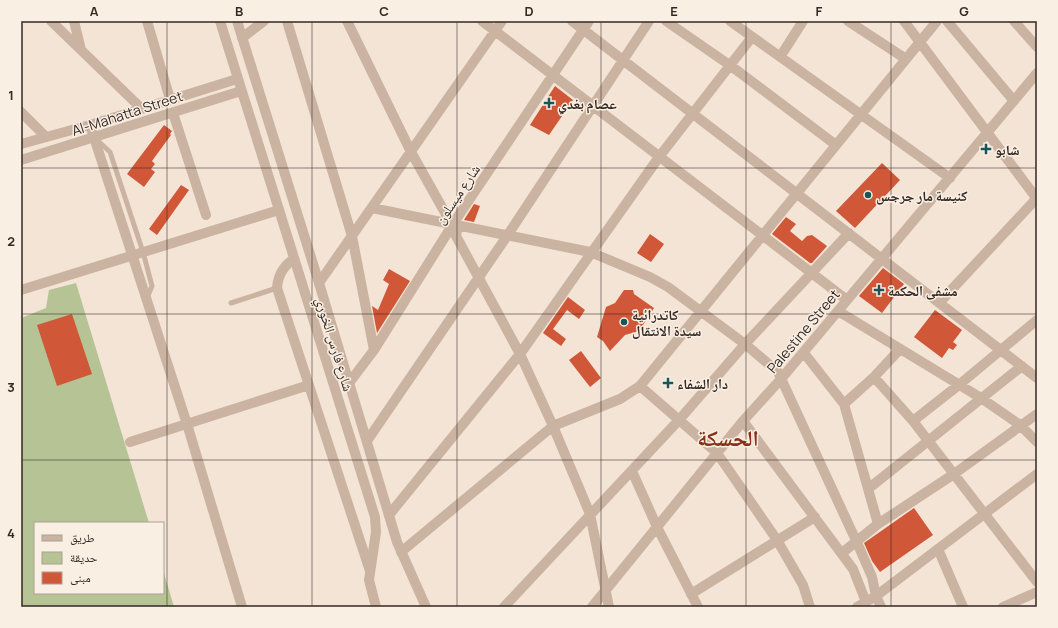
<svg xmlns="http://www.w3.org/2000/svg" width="1058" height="628" viewBox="0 0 1058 628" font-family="Manrope,'Noto Naskh Arabic',sans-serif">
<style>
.green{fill:#b5c395}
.building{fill:#d05737}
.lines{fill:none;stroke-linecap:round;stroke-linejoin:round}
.service{stroke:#cbb3a2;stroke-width:5}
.minor{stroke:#cbb3a2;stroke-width:10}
.tertiary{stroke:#cbb3a2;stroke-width:10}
.grid{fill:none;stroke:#352925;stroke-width:1;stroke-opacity:0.55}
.poi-dot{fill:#17575a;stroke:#faefe3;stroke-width:1.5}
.labels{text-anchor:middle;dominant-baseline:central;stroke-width:3;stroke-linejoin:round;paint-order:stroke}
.poi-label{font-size:14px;font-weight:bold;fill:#352925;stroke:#faefe3;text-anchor:start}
.street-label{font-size:14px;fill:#352925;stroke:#faefe3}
.town-label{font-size:22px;font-weight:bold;fill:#8a2f18;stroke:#faefe3}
.neatline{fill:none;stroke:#352925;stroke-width:1.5}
.grid-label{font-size:13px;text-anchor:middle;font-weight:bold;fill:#352925}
</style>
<rect width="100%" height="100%" fill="#f3e4d6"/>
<path class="green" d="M76 283 149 523H35V593H163V570L174 607H21V318L46 308 49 290Z"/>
<path class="building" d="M555 86 573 100 549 135 530 125Z
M164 125 172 131 170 134 171 135 152 161 155 164 151 169 155 172 144 187 127 174Z
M882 163 900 180 855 228 836 211Z
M181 185 189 190 157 235 149 229Z
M474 204 480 206 474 222 464 220Z
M786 217 796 224 790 231 802 241 807 236 812 235 827 246 812 263H810L772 234Z
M650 234 664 244 651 262 637 253Z
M883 268 904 284 882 313 859 296Z
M389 269 410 281 377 333 372 306 378 310 389 284 383 280Z
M624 290H633L634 294 654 308 639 331 625 335 610 351 603 341 597 337 606 307 615 303Z
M568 297 585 310 579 319 567 310 553 329 566 339 561 346 543 333Z
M935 310 962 330 953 342 957 345 953 350 949 348 942 358 914 337Z
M72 314 92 374 57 386 37 325Z
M581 351 601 378 590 387 569 360Z
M914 508 933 535 880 572 872 561 864 543Z"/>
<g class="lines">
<path class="service" d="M96 139 110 152 143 252 152 286 147 298
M231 303 277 288"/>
<path class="minor" d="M51 21 141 108
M74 21 81 50
M147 21 170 99
M287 21 352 236 374 350
M347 21 411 152 448 218V223
M482 21 847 300
M572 21 1037 378
M666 21 731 66 836 145
M730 21 950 178
M848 21 906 59
M904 21 1037 199
M947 21 1014 101
M242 38 264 21
M780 57 803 21
M21 112 46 137
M173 113 206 215
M372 208 590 252 650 277 668 287 745 344 778 372 859 547 872 577 876 596
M458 225 456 236 520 354 553 426 590 514 609 607
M294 259C283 266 278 275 277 288L370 571
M319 283 502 21
M21 290 279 210
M940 302 1037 198
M838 311 981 398 1020 425 1037 442
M804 353 844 404 878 524
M874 377 913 421 1037 582
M349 383 374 350 453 224 589 21
M640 386 717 453 777 540 803 585 810 607
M844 404 874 377 900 349
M743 421 853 569 866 602
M913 421 960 384 1037 320
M367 441 507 236 649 21
M130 442 309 385
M632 471 657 527 698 607
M868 489 1022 366
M389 515 520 354 659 157 752 37
M938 549 963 607
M401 552 553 426 620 399 640 386 937 21
M842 553 878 524 954 474 1037 414
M691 594 815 517
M504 607 679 420 745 344 849 233
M592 607 743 421 781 379 1037 73
M1003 607 1037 592"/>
<path class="tertiary" d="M220 21 375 517 376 532 369 580 376 607
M237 21 319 283 397 542 426 607
M1014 21 1037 47
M90 125 187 424 242 607
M21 144 90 125 237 79
M21 160 241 91
M876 596 881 607
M857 607 876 596 1037 474"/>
</g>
<path class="grid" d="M167 21V607M312 21V607M457 21V607M601 21V607M746 21V607M891 21V607M21 168H1037M21 314H1037M21 460H1037"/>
<g class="poi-dot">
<path d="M547 97h4v4h4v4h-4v4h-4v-4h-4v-4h4z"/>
<path d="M984 143h4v4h4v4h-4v4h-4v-4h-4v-4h4z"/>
<circle cx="868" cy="195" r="4"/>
<path d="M877 284h4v4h4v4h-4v4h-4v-4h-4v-4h4z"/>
<circle cx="624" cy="322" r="4"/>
<path d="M666 377h4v4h4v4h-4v4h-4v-4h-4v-4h4z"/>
</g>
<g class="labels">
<g class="poi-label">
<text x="558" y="103">عصام بغدي</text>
<text x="995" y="149">شابو</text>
<text x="876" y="195">كنيسة مار جرجس</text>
<text x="888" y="290">مشفى الحكمة</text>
<text x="632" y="314">كاتدرائية<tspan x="632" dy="16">سيدة الانتقال</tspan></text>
<text x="677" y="383">دار الشفاء</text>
</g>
<g class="street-label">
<text transform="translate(127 113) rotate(-18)">Al-Mahatta Street</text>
<text transform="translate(457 194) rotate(-56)">شارع ميسلون</text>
<text transform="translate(803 331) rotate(-50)">Palestine Street</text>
<text transform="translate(335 344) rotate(73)">شارع فارس الخوري</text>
</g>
<g class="town-label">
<text x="728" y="438">الحسكة</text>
</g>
</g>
<rect width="1058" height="628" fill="none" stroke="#faefe3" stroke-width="44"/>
<rect x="34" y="522" width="130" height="72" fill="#faefe3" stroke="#aba097"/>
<rect x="42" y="535" width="20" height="6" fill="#cbb3a2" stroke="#aba097"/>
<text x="70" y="542" font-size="12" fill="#352925">طريق</text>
<rect x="42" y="552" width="20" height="12" fill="#b5c395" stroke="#aba097"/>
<text x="70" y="562" font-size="12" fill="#352925">حديقة</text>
<rect x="42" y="572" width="20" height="12" fill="#d05737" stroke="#aba097"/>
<text x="70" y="582" font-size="12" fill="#352925">مبنى</text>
<rect x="22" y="22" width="1014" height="584" class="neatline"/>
<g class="grid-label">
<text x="94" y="16">A</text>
<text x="239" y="16">B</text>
<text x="384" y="16">C</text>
<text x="529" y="16">D</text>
<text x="674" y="16">E</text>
<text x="819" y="16">F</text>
<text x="964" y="16">G</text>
<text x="11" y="100">1</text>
<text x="11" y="246">2</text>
<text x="11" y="392">3</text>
<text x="11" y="538">4</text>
</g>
</svg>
